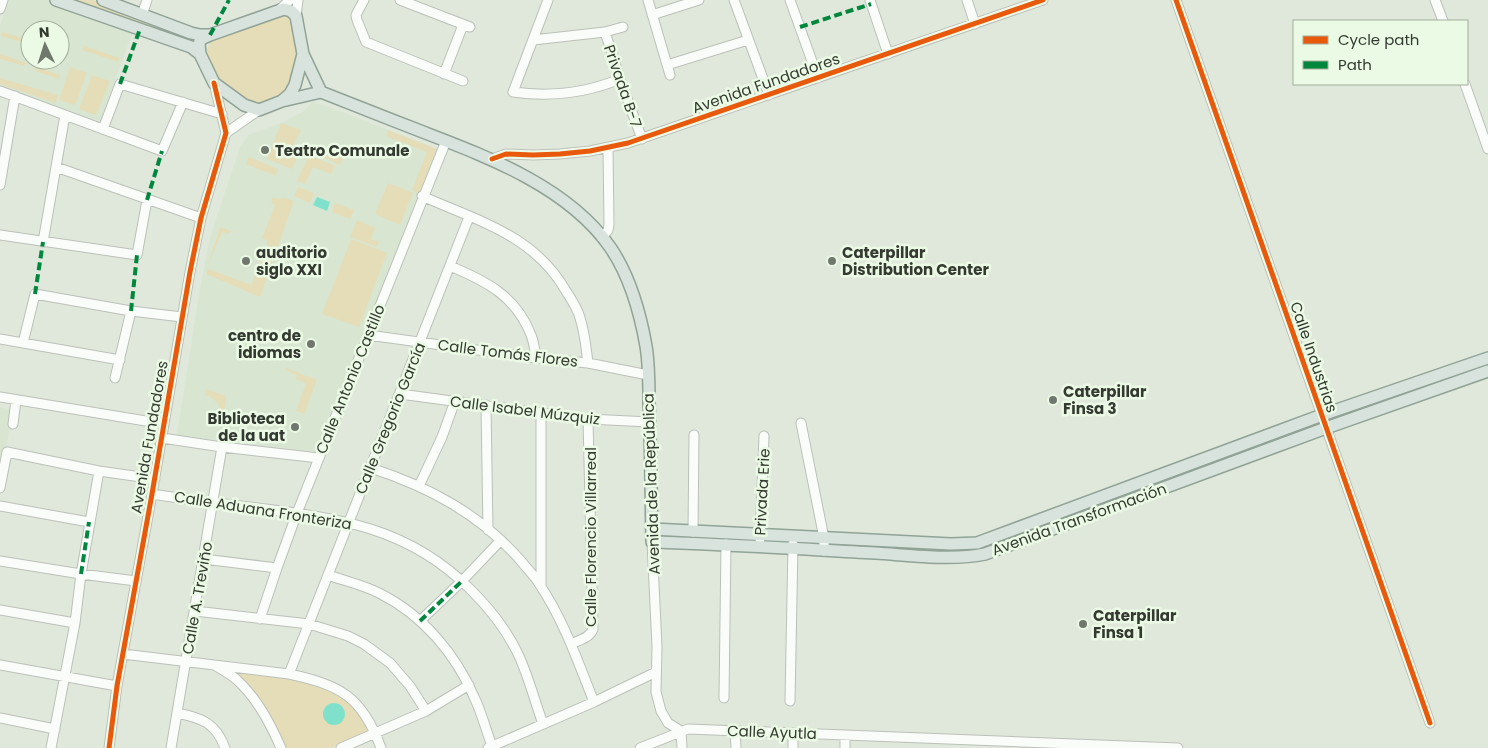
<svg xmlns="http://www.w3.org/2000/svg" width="1488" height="748" viewBox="0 0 1488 748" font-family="Poppins,sans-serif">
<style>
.built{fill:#d8e6d1;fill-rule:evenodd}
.green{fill:#e4ddb7}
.water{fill:#7fe1cc}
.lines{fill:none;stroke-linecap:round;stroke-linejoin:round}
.minor-casing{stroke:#bbc0b8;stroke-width:11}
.major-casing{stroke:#90a396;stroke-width:14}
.minor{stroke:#fafcfa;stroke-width:9}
.major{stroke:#d9e3dd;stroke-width:11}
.quiet{stroke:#00873e;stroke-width:4;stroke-dasharray:8 4;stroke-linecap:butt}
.cycleway-casing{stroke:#ebfae4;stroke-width:8}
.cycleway{stroke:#e8590c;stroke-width:5}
.poi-dot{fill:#70776d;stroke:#ebfae4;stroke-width:2}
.labels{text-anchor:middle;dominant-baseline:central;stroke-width:5;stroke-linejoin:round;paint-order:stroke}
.street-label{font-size:15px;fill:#343a31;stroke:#ebfae4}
.poi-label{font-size:15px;font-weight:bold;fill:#343a31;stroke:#ebfae4;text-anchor:start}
</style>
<rect width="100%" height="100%" fill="#e0e8dc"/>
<path class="built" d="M9 0H47L133 32 100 121 0 86V26ZM30 30H60V60H30Z
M312 102 329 107 437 149 318 452 177 435 199 294 210 237 240 147 248 135 281 123 304 111Z
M0 407 13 410 0 480Z"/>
<path class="green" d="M66 0H93L178 30 181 35 178 38Z
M278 12 291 13 300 53 297 69 283 97 253 106C242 99 229 91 221 82 217 79 215 73 213 68 206 55 203 47 217 38Z
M2 32 30 40V45L1 36Z
M84 46 119 58 118 62 82 50Z
M0 54 27 63 24 66 0 59Z
M37 67 60 75 59 79 35 71Z
M70 67 87 73 75 105 59 100Z
M92 75 110 81 96 115 79 109Z
M0 78 58 95 56 103 0 84Z
M281 123 301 130 293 146 301 149 292 169 267 159Z
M388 130 437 149 419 194 412 190 427 152 386 136Z
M314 147 343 158 340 165 312 152Z
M309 155 335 166 331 174 313 167 305 184 297 181Z
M249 157 278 169 276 176 246 164Z
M388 183 413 193 400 225 375 214Z
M298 187 314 193 310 203 294 196Z
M273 197 281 199 282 197 294 201 260 297 206 274 208 269 251 285 267 247V240L262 238 275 205 271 203Z
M335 203 354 210 350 219 332 212Z
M357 220 375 228 371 239 379 242 377 247 350 237Z
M220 227 231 231 229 234 222 232 207 267Z
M351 239 387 253 359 327 322 314Z
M286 368 317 380 304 414 296 411 306 383 296 379 297 375 285 370Z
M206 389 226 396 224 413H221C219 403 215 398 205 395Z
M219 667 253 671 338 689 375 731 331 748H285L270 718Z"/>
<path class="water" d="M317 197 330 202 327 211 313 205Z
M323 714a11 11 0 1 1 22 0a11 11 0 1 1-22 0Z"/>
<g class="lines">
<defs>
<path id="minor" d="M364 0 356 15 357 20 366 42 463 81
M400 0 470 27
M548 0 513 92C549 97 586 93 620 79
M648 0 670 75
M734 0 769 95
M790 0 818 78
M870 0 888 54
M967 0 975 24
M1176 0 1430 723
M1435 0 1443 21
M0 9 3 0
M278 11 290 0
M142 15 147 0
M652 15 699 0
M296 16 298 0
M605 32 620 79 642 139
M533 40 605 32 623 27
M667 65 748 40
M444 74 463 25
M1465 84 1488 149
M0 91 162 151 183 102
M103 129 120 84 222 114
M226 133 259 110
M492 159 506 154 533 155 560 154 590 151 628 143 1043 0
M56 167 201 218
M0 185 15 96
M422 196C478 221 534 235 566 291 571 299 578 309 580 318 585 333 586 348 588 363
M0 235 137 255 147 200
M602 238 608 230 609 225 608 148
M43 242 65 115
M450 266C486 281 516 296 531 335 534 342 535 351 536 358
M368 335 536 358 588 363 648 375
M0 339 120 360
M23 343 35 294 131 311 182 317
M115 378 131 311
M400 394 541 413 588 419 650 422
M0 397 164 424
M486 405 488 530
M541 413V586
M801 423 824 538V551
M13 424 16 400
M162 438 222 447 319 458
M371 468C429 487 480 514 521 561 527 569 535 576 540 585 564 621 578 662 594 702
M419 486 442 437 455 401
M0 488 7 452 99 471 155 479
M152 494C185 499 218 503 250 507 337 518 408 526 472 591 491 610 508 632 519 656 529 678 535 702 543 724
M0 506 89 522
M693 532 694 435
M760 539 764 436
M652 542 657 647 656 692 661 711 668 723 681 731
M204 559 277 568
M0 561 81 574 136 581
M328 575C345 581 363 585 379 593 423 615 456 654 475 699 482 714 486 730 492 746
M0 610 75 623
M195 611 309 624 348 636 364 644 390 663 410 686 426 711
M260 619 277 568 297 513 446 141
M420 621 462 581 501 540
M571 644C579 640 590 638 593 629L588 419
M123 654 289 674C340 685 362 696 381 748
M0 665 117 686
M216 666C223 670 230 674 236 679 257 698 270 723 281 748
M289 674 469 217
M724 698 726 544
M790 701 793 544
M177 713C202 718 216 723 225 748
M0 718 55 729
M681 731 682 748
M735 731 736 748
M793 733V748
M845 735V748
M51 748 75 623 81 574 99 471
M109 748 117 686 152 494 190 272 201 218 226 133 214 83
M171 748 222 447
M341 748 426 711 469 685
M488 748 594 702 656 672
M640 748 688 729 1178 748"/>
<path id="major" d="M56 0 191 47 200 54
M103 0 191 33 200 35H210
M303 54 321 92
M321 92C354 105 389 119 423 132 488 157 568 187 610 247 630 276 640 312 646 346 649 364 649 384 649 402 651 449 651 496 652 542 726 544 801 549 875 553 909 555 952 561 985 554L1326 428 1488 371
M282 101 290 94 295 85 303 54 296 16 291 11 284 9 278 11 210 35 201 39 199 44 200 54 214 83 244 105 259 110 282 101 321 92
M652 529 951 544 977 543 1322 415 1488 358"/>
</defs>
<use href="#minor" class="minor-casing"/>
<use href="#major" class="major-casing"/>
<use href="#minor" class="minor"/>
<use href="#major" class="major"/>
<path class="quiet" d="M800 27 871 4
M210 35 229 0
M120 84 140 29
M147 200 162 151
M35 294 43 242
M131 311 137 255
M81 574 89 522
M420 621 462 581"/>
<defs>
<path id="cycleway" d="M1176 0 1430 723
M492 159 506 154 533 155 560 154 590 151 628 143 1043 0
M109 748 117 686 152 494 190 272 201 218 226 133 214 83"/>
</defs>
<use href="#cycleway" class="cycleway-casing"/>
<use href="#cycleway" class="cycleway"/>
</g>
<g class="poi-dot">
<circle cx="265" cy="150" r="5"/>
<circle cx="246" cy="261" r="5"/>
<circle cx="832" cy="261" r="5"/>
<circle cx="311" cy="344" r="5"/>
<circle cx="1053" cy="400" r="5"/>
<circle cx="295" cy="427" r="5"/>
<circle cx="1083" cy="624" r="5"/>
</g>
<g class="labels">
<g class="street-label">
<text transform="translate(766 83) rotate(-19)">Avenida Fundadores</text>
<text transform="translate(623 86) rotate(71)">Privada B-7</text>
<text transform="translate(508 353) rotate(7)">Calle Tomás Flores</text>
<text transform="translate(1314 357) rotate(71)">Calle Industrias</text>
<text transform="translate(350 379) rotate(-68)">Calle Antonio Castillo</text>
<text transform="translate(525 410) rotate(7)">Calle Isabel Múzquiz</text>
<text transform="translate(390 418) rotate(-68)">Calle Gregorio García</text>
<text transform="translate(149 437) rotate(-80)">Avenida Fundadores</text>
<text transform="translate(651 484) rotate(-92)">Avenida de la República</text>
<text transform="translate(762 492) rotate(-87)">Privada Erie</text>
<text transform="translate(263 510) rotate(9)">Calle Aduana Fronteriza</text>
<text transform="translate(1079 519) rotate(-20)">Avenida Transformación</text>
<text transform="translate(590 537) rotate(-90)">Calle Florencio Villarreal</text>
<text transform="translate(197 598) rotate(-80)">Calle A. Treviño</text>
<text transform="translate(772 732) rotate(2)">Calle Ayutla</text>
</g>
<g class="poi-label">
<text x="275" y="150">Teatro Comunale</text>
<text x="256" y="252">auditorio<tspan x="256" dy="17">siglo XXI</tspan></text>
<text x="842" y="252">Caterpillar<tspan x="842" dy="17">Distribution Center</tspan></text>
<text x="301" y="335" text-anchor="end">centro de<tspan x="301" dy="17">idiomas</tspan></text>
<text x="1063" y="391">Caterpillar<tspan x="1063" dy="17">Finsa 3</tspan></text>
<text x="285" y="418" text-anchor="end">Biblioteca<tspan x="285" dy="17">de la uat</tspan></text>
<text x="1093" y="615">Caterpillar<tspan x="1093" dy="17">Finsa 1</tspan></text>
</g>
</g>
<rect x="1293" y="20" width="175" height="65" fill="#ebfae4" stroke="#a2ad9c"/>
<rect x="1303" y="36" width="25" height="8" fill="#e8590c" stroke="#a2ad9c"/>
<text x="1338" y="45" font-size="15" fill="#343a31">Cycle path</text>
<rect x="1303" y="61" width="25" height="8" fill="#00873e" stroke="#a2ad9c"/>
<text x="1338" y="70" font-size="15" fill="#343a31">Path</text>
<g transform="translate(45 45) rotate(356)"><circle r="24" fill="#ebfae4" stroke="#a2ad9c"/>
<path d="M0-4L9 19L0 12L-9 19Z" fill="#70776d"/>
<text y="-8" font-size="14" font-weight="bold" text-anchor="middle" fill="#343a31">N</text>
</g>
</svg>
